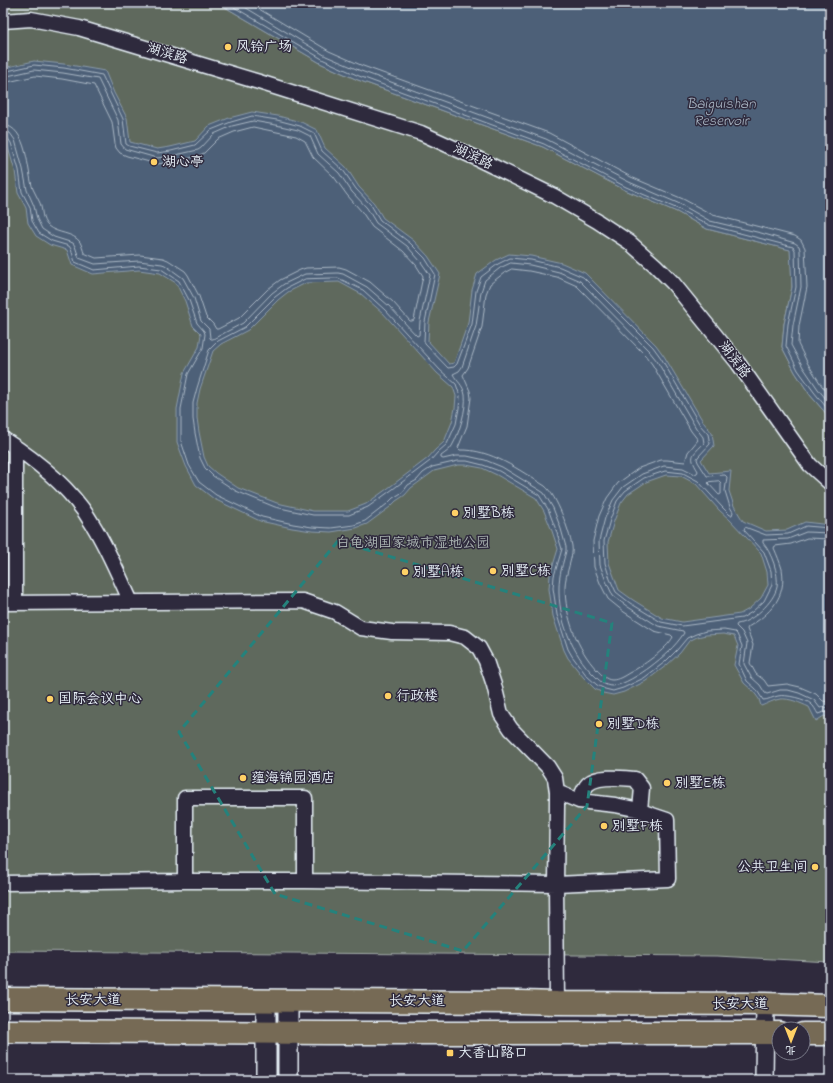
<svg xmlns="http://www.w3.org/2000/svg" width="833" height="1083" viewBox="0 0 833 1083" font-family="'Indie Flower','LXGW WenKai TC',sans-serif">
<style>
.green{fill:#5f695d;stroke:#a4adaa}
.water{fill:#4d6178;stroke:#8b9bab;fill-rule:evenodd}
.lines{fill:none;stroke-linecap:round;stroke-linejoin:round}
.shore{stroke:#aab7c5;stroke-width:1}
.minor-casing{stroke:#e8f1f8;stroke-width:17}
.tertiary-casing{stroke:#e8f1f8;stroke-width:20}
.secondary-casing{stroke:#e8f1f8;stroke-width:22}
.primary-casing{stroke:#e8f1f8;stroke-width:25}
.minor{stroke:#2f2a3d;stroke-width:14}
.tertiary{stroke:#2f2a3d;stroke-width:17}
.secondary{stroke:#2f2a3d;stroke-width:19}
.primary{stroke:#766a54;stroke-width:22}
.marked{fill:none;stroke:#25827c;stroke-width:3;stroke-dasharray:8 5;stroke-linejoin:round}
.poi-dot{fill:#ffd166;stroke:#2f2a3d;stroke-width:1.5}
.labels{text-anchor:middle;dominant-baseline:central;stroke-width:3;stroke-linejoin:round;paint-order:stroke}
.poi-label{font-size:14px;fill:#e8f1f8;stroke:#2f2a3d;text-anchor:start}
.street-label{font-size:14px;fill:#e8f1f8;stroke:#2f2a3d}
.park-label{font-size:14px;fill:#aab4b2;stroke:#2f2a3d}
.water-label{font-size:15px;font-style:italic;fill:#aab7c5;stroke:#2f2a3d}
</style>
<rect width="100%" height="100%" fill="#2f2a3d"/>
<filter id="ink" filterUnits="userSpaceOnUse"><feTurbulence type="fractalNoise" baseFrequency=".025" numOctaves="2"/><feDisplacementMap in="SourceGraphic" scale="8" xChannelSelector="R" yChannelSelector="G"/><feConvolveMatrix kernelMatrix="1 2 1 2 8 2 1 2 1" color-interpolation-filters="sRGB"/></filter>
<g filter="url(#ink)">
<path class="green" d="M3 3H218L322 64 358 80 543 147 625 190 677 212 707 229 791 250 792 287 784 324 782 347 795 372 810 395 830 418V962L717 956 3 951Z"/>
<path class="water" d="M218 3H830V418L810 395 795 372 782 347 784 324 792 287 790 250 707 229 677 212 625 190 543 147 358 80 322 64Z
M34 61 64 64 105 71 114 93 127 118 130 142 157 149 170 147 195 141 209 126 229 118 252 112 278 116 301 122 317 130 325 148 346 167 359 187 374 203 383 218 413 240 428 256 440 274 429 322 428 341 449 364 454 363 468 323 472 290 477 274 496 260 509 254 531 256 562 263 585 273 656 345 664 356 704 423 712 433 714 446 701 460 709 473 731 471 729 491 734 506 743 521 766 531 787 530 805 522 830 525V718L824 716 816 721 809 707C800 703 790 698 780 699 773 700 767 704 761 706L759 699 753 691 744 683 734 665 738 646 734 636 723 634 706 635 697 637 689 641 680 653 667 665 646 681 624 692 613 695 603 693 595 689 584 678 568 658 564 650 553 616 549 589 550 575 558 549 552 531 544 511 536 498 497 475 482 468 466 465H458L434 471 411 488 405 495 396 501 390 507 367 524 356 528 331 532 312 531 292 528 260 521 214 499 196 485 186 466 177 442V409L184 373 199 347 201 334 193 326 185 301 176 283 160 273 139 270 93 274 72 265 67 250 50 245 36 236 28 223 26 208 18 193 15 171 7 144 3 137V69L8 67ZM339 282 361 294 383 313 437 373 453 387 456 396 455 408 452 422 444 442 435 450 428 458 391 486 366 504 348 511H313L277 503 238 488 216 473 208 466 204 457 199 432 197 418V403L200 389 213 351 221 344 248 330 278 300 288 292 306 283ZM666 475 681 476 696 484 719 510 730 520 761 553 767 572 768 585 761 598 749 609 740 614 682 622 662 618 633 600 619 590 609 563 608 542 614 521 621 503 628 494 646 482Z"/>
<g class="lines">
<path class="shore" d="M227 3 324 60 359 76 544 144 626 187 678 209 709 225 793 247 795 250 796 287 788 324 786 346 798 370 814 392 830 412
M238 3 326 56 361 71 546 139 629 182 680 204 710 221 761 233 795 243 799 246 800 250 801 287 793 325 791 345 803 367 818 389 830 404
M249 3 329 51 363 66 549 133 631 177 683 199 713 215 795 236 801 240 805 248 807 287 799 326 798 344 808 364 822 386 830 395
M3 72 34 65 64 68 102 75 123 119 126 144 129 146 157 153 171 151 195 145 211 130 231 122 252 116 277 120 300 126 314 133 322 151 343 170 356 189 371 205 380 220 410 243 425 258 435 274 425 322 424 341 425 344 448 368 454 367 457 364 472 324 476 291 481 277 498 264 510 258 531 260 560 267 583 277 653 347 661 358 700 425 708 434 710 444 698 457 697 459 698 462 707 476 725 475 727 477 725 491 730 507 733 512 732 515H730L722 507 698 481 683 473 665 471 644 478 625 491 617 501 610 520 604 541 605 563 610 579 616 592 630 603 661 622 682 626 742 618 752 612 764 601 772 585 771 571 764 552 744 530 745 527 766 535 788 534 806 526 830 528
M3 77 34 70 63 73 98 79 118 120 121 144 125 149 157 158 171 156 198 150 201 148 214 134 232 126 253 121 276 125 298 130 310 136 318 154 339 173 352 192 367 208 376 223 407 246 421 262 430 275 420 321 419 335 417 336 416 335 389 306 367 287 343 274 338 273 305 274 284 284 272 293 243 323 213 339H211L210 338 209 329 201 321 194 298 183 278 165 265 162 264 139 261 95 264 79 258 75 246 73 243 54 237 42 229 37 219 34 206 27 190 23 169 15 140 10 133 3 131
M3 83 35 76 62 79 94 85 112 122 115 144 116 148 120 153 127 156 157 164 172 162 198 156 204 153 218 139 234 132 253 127 296 136 305 141 313 157 334 177 347 195 362 212 372 227 403 251 416 265 423 276 414 320 412 321H410L393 302 370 282 346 269 339 267 306 268 300 270 280 280 268 289 239 318 218 329H216L213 324 206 317 199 296 188 275 185 271 168 260 163 258 140 255 96 258 84 253C83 250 82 246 80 242 73 232 57 234 48 226 41 219 43 211 40 203 38 198 35 194 33 189 27 172 28 126 3 125
M3 136 7 137 11 143 19 170 22 192 30 207 32 221 39 233 52 241 69 246 71 249 75 262 94 270 139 266 161 269 179 281 189 300 197 323 204 331 205 334 203 348 188 374 181 409V441L189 465 199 482 216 495 262 517 293 524 312 527 331 528 354 525 365 521 387 504 393 498 403 492 408 485 417 480 423 473 432 467 458 461H467L483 465 499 471 539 495 548 509 556 530 562 549 554 576 553 588 557 615 568 649 572 656 587 676 597 685 605 689 613 691 623 688 644 678 665 662 677 650 687 638 696 634 706 631 724 630 735 632 737 634 742 646 739 664 747 681 756 689 763 700C768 700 773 697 778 696 785 694 806 699 811 704 814 706 816 711 818 714L824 712 830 714
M511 263 530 265 559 272 580 281 649 351 657 361 696 428 703 437 704 443C693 455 688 455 698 471L697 473 695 474 683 468 664 466 642 474 623 487 613 500 605 518 599 541 600 565 606 581 613 596 628 607 658 626 683 631 684 633C675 647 663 657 650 667 642 673 622 686 612 686 604 686 599 680 594 675 572 654 558 618 559 587 559 575 563 563 566 551V547L561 529 553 508 544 493 541 491 502 467 485 460 467 456H456L443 459 441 458V456C445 453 450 450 452 446 459 434 467 408 465 395 463 384 457 382 453 374L459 371 462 367 476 326 481 292 485 280 500 268Z
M512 269 529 271 557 277 577 286 645 355 652 364 691 431 698 440 688 452 685 462 667 460H661L639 468 618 483 607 498 599 516 593 541 594 567 600 583 608 599 624 612 654 631 671 635 673 637C667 649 641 667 629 673 624 676 618 680 612 680 606 680 601 674 597 670 577 649 565 616 565 587 565 574 574 556 572 546 569 530 557 496 545 486 519 470 491 449 460 450L458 448 467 426 471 398 470 391 463 375 468 368 482 327 486 294 490 284 504 273Z
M338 278 363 290 385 310 440 370 456 384 460 396 459 408 456 424 447 444 438 452 430 461 393 489 368 507 349 515H313L275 507 236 491 213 476 205 468 200 458 195 433 193 419V403L197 388 209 350 218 341 245 327 275 297 287 288 305 279Z
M719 481 721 483V494L719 495 708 483 709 482Z
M830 533 806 532 788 539 763 540V543C771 552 779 573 777 587 774 602 752 622 737 624L736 626 742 632 747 643 744 664 751 677 760 685 765 693 767 694 780 690H788L799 693 814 700 820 708 825 707 830 709
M830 539 807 538 791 544 775 546 774 548C777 555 780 562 782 569 787 597 770 614 748 627L747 629 753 645 750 663 756 674 764 680 768 686 787 684 800 687 816 694 823 701 830 702"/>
<defs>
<path id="minor" d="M3 21 31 19 79 28 259 82 421 133 476 158 554 196 597 221 629 242 655 265 673 283 738 363 810 465 830 483
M3 439C36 460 73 490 93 525 108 549 119 576 131 602
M15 447V603
M3 603 303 601 335 612 361 628 392 632 449 633 465 637 479 648 486 661 494 685 501 714 511 729 548 767 555 778 557 792V806L556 884 557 1003
M579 801C581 796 584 788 588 784 598 775 622 778 635 779L642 788 640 810
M185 881V798H305V881
M3 883 185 881H305L556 884 668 879 667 820 646 813 640 810 615 805 579 801 557 792"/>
<path id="tertiary" d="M764 1080 765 1004"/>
<path id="secondary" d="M266 1080V1001
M288 1080V1001"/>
<path id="primary" d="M3 999 522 1002 557 1003 765 1004 830 1006
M3 1031 328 1033H779
M803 1034H830"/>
</defs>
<use href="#minor" class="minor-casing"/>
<use href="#tertiary" class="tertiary-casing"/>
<use href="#secondary" class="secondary-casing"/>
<use href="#primary" class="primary-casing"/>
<use href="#minor" class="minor"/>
<use href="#tertiary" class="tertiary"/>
<use href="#secondary" class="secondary"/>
<use href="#primary" class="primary"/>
</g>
</g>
<path class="marked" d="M338 541 612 623 587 806 463 951 275 894 179 732Z"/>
<g class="poi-dot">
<circle cx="228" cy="47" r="4"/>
<circle cx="154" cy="162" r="4"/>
<circle cx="455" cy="513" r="4"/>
<circle cx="493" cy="571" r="4"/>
<circle cx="405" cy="572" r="4"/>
<circle cx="388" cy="696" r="4"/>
<circle cx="50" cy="699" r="4"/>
<circle cx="599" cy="724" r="4"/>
<circle cx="243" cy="778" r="4"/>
<circle cx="667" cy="783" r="4"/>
<circle cx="604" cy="826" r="4"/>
<circle cx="815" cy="867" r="4"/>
<rect x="446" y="1049" width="8" height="8" rx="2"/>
</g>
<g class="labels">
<g class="poi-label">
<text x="236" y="47">风铃广场</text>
<text x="162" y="162">湖心亭</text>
<text x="463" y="513">别墅B栋</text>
<text x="501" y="571">别墅C栋</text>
<text x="413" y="572">别墅A栋</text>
<text x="396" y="696">行政楼</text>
<text x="58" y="699">国际会议中心</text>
<text x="607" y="724">别墅D栋</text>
<text x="251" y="778">蕴海锦园酒店</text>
<text x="675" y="783">别墅E栋</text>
<text x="612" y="826">别墅F栋</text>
<text x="807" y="867" text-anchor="end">公共卫生间</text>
<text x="458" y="1053">大香山路口</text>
</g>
<g class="street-label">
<text transform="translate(167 54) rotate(17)">湖滨路</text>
<text transform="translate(473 157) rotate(25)">湖滨路</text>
<text transform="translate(734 360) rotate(53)">湖滨路</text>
<text x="93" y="1000">长安大道</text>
<text x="417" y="1001">长安大道</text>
<text x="740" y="1004">长安大道</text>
</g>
<g class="park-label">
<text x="413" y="543">白龟湖国家城市湿地公园</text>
</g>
<g class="water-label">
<text x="721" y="104">Baiguishan<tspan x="721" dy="17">Reservoir</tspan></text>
</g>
</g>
<rect width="833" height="1083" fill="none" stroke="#2f2a3d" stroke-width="16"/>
<rect x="8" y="8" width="817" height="1067" fill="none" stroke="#e8f1f8" stroke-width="1.5" filter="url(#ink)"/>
<g transform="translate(791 1041) rotate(180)"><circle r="19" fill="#2f2a3d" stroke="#797a88"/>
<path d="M0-3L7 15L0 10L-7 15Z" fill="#ffd166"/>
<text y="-6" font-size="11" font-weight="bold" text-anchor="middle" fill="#e8f1f8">北</text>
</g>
</svg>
